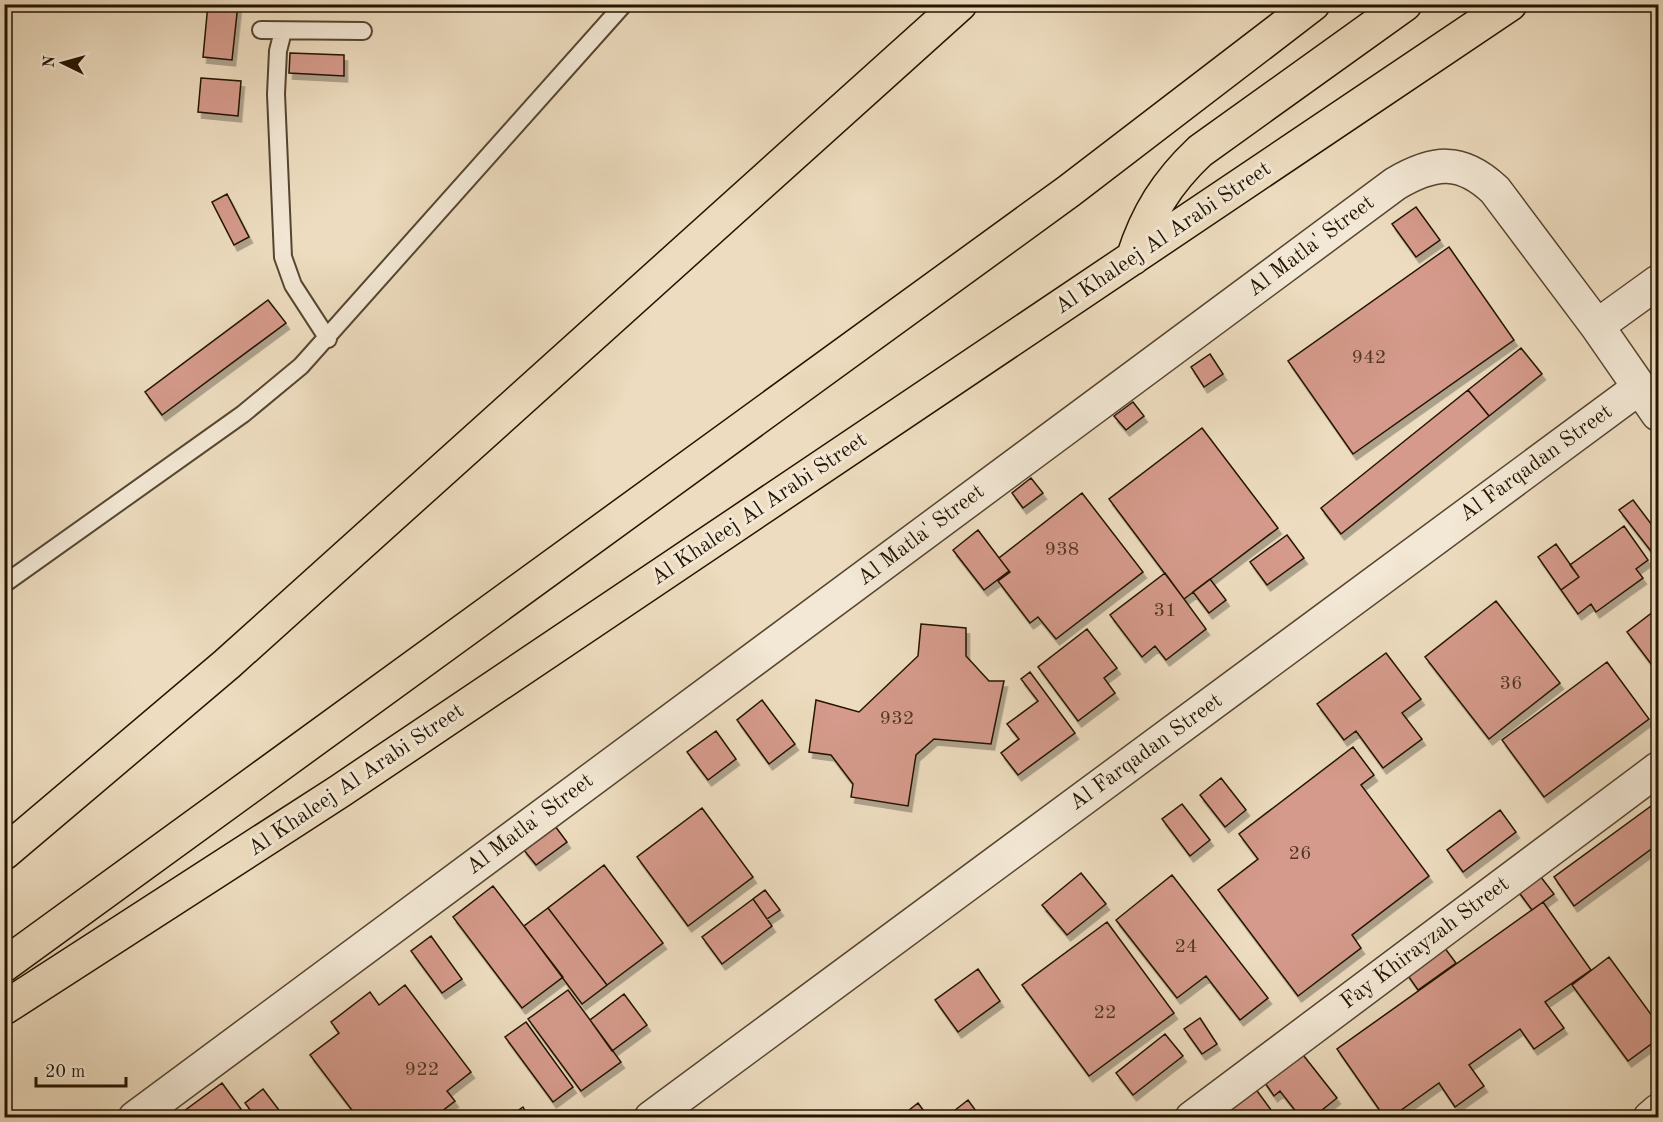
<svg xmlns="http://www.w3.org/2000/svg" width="1663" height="1122" viewBox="0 0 1663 1122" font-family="'Old Standard TT',serif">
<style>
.building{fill:#d59a8b;stroke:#231400;stroke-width:1.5;filter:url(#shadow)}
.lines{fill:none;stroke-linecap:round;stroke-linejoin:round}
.lane-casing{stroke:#564630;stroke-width:20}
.street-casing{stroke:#564630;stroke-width:36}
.highway-casing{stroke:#231400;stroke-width:36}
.lane{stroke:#f3e8d5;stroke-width:16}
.street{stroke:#f3e8d5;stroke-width:33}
.highway{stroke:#eddcbf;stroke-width:33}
.labels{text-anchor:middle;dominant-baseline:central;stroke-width:6;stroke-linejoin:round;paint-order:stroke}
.number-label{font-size:20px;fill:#503623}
.street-label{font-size:22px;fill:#231400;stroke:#f3e8d5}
</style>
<defs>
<filter id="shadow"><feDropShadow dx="3.5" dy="6" stdDeviation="0" flood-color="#0004"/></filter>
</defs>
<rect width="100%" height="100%" fill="#eddcbf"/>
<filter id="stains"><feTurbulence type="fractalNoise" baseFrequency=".00333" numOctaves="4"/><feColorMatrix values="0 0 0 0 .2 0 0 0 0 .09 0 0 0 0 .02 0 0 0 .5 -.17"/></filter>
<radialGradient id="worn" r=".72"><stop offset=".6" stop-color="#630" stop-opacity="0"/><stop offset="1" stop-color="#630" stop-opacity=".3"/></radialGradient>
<path class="building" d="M208 4H238L232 60 203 57Z
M290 53 344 55V76L289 73Z
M201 78 241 81 238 116 198 112Z
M227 194 249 237 234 245 212 202Z
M1416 207 1440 240 1416 257 1392 224Z
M1449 247 1514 340 1353 454 1288 361Z
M268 300 286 323 162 415 145 392Z
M1521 348 1542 374 1489 416 1468 390Z
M1210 354 1223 374 1204 387 1191 367Z
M1468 390 1489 416 1341 534 1321 508Z
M1133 402 1144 416 1126 430 1114 416Z
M1202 428 1278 528 1184 599 1109 499Z
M1031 478 1043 493 1023 508 1012 493Z
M1082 493 1143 572 1056 639 1038 617 1030 623 998 581 1010 572 999 558Z
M1633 500 1658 533V552L1654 555 1619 510Z
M1624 526 1648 560 1636 569 1643 578 1596 612 1591 604 1578 614 1561 590 1579 577 1570 565Z
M978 530 1009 571 984 590 953 550Z
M1287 535 1304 558 1267 585 1250 562Z
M1556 544 1579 577 1561 590 1538 557Z
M1165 573 1206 629 1166 660 1155 646 1142 657 1110 615Z
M1210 579 1226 600 1209 613 1193 592Z
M1496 601 1560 683 1489 739 1425 657Z
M1658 608V673L1627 632Z
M921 624 966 628V656L989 681H1004L991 744 934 739 916 755 908 806 851 797 853 784 831 755 809 752 816 700 859 712 918 656Z
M1087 629 1117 668 1104 678 1115 693 1078 721 1038 667Z
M1386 653 1421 699 1402 713 1422 739 1383 768 1356 731 1344 740 1317 704Z
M1607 662 1649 719 1544 797 1502 740Z
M1030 672 1075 733 1018 775 1001 753 1019 739 1007 724 1038 701 1021 679Z
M762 700 795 744 769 764 737 720Z
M716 731 736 759 708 780 687 752Z
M1353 747 1374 775 1361 785 1429 876 1352 935 1361 948 1298 996 1218 890 1258 859 1239 834Z
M1221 778 1246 810 1225 827 1200 795Z
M1658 801V844L1574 906 1554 877Z
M1182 804 1210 840 1190 856 1162 819Z
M702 808 753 877 688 926 637 857Z
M1500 810 1516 832 1463 872 1447 850Z
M555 826 567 842 536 865 523 849Z
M604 865 663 943 607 985 548 908Z
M1537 872 1554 894 1532 910 1515 887Z
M1081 873 1106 904 1067 935 1042 905Z
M1172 875 1268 998 1240 1020 1206 976 1177 998 1116 920Z
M493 886 563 977 522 1008 453 917Z
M765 890 780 910 767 919 753 899Z
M753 899 772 926 722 964 702 937Z
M1543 902 1591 970 1545 1002 1564 1028 1534 1049 1520 1029 1469 1065 1484 1086 1455 1107 1439 1083 1390 1118H1385L1337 1049Z
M548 908 607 985 582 1004 524 926Z
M1107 922 1174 1013 1089 1076 1022 985Z
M431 936 462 979 442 993 411 951Z
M1441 943 1456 963 1418 990 1404 970Z
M1609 957 1658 1024V1039L1628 1061 1572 985Z
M978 969 1000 1001 958 1032 935 1000Z
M405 985 471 1072 447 1091 455 1101 433 1118H358L310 1055 339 1033 331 1022 370 992 379 1005Z
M568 990 621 1062 581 1091 528 1019Z
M624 994 647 1025 612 1051 590 1020Z
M1200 1018 1217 1044 1202 1054 1184 1029Z
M526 1022 573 1087 553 1102 505 1037Z
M1165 1034 1183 1056 1133 1095 1116 1073Z
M1300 1051 1337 1098 1312 1118H1301L1280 1091 1274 1096 1263 1080Z
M222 1083 241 1109 228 1118H182L180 1114Z
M1252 1084 1277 1118H1206Z
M263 1089 285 1118H256L245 1103Z
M968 1100 981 1118H945Z
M918 1103 929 1118H899Z
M523 1107 529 1118H507Z"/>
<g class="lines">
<defs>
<path id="lane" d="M261 30 363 31
M283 31 278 51 276 94 283 257 293 285 328 339
M4 584 243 414 301 366 624 4"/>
<path id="street" d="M1597 326 1658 282
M135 1118 1395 184C1434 161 1461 158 1495 190L1597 326 1658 414
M651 1118 1640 387
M1192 1118 1658 769
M1650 1118 1658 1111"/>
<path id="highway" d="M1133 258C1147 214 1167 182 1200 151L1405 4
M4 853 227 664 960 4
M4 965 1069 191 1313 4
M4 1008 340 791 1510 4"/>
</defs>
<use href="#lane" class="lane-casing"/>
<use href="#street" class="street-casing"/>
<use href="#highway" class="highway-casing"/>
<use href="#lane" class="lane"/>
<use href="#street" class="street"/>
<use href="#highway" class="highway"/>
</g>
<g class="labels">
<g class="number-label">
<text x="1369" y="358">942</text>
<text x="1062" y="550">938</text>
<text x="1165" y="611">31</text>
<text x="1511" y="684">36</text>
<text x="897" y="719">932</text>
<text x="1300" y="854">26</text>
<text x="1186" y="947">24</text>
<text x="1105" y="1013">22</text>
<text x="422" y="1070">922</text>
</g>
<g class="street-label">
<text transform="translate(1163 238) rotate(-34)">Al Khaleej Al Arabi Street</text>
<text transform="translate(1311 246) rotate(-37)">Al Matla' Street</text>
<text transform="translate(1536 463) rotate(-36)">Al Farqadan Street</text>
<text transform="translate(759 509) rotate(-34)">Al Khaleej Al Arabi Street</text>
<text transform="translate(921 535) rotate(-37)">Al Matla' Street</text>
<text transform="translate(1146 752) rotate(-36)">Al Farqadan Street</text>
<text transform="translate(356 780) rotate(-34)">Al Khaleej Al Arabi Street</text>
<text transform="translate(530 824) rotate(-37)">Al Matla' Street</text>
<text transform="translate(1425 943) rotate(-37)">Fay Khirayzah Street</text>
</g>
</g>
<rect width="1663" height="1122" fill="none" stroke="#eddcbf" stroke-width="24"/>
<rect x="6" y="6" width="1651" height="1110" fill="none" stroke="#231400" stroke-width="3"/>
<rect x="12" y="12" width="1639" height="1098" fill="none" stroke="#231400" stroke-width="1.5"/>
<g transform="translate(63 63) rotate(275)" stroke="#f3e8d5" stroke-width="4.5" paint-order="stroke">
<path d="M0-4.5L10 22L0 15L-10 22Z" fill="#231400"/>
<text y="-9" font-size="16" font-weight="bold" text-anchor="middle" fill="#231400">N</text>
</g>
<path d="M36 1077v9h90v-9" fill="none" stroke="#231400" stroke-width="3"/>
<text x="45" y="1077" font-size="18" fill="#231400" stroke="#f3e8d5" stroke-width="4.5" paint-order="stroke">20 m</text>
<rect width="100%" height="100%" filter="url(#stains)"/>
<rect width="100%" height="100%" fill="url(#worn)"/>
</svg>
